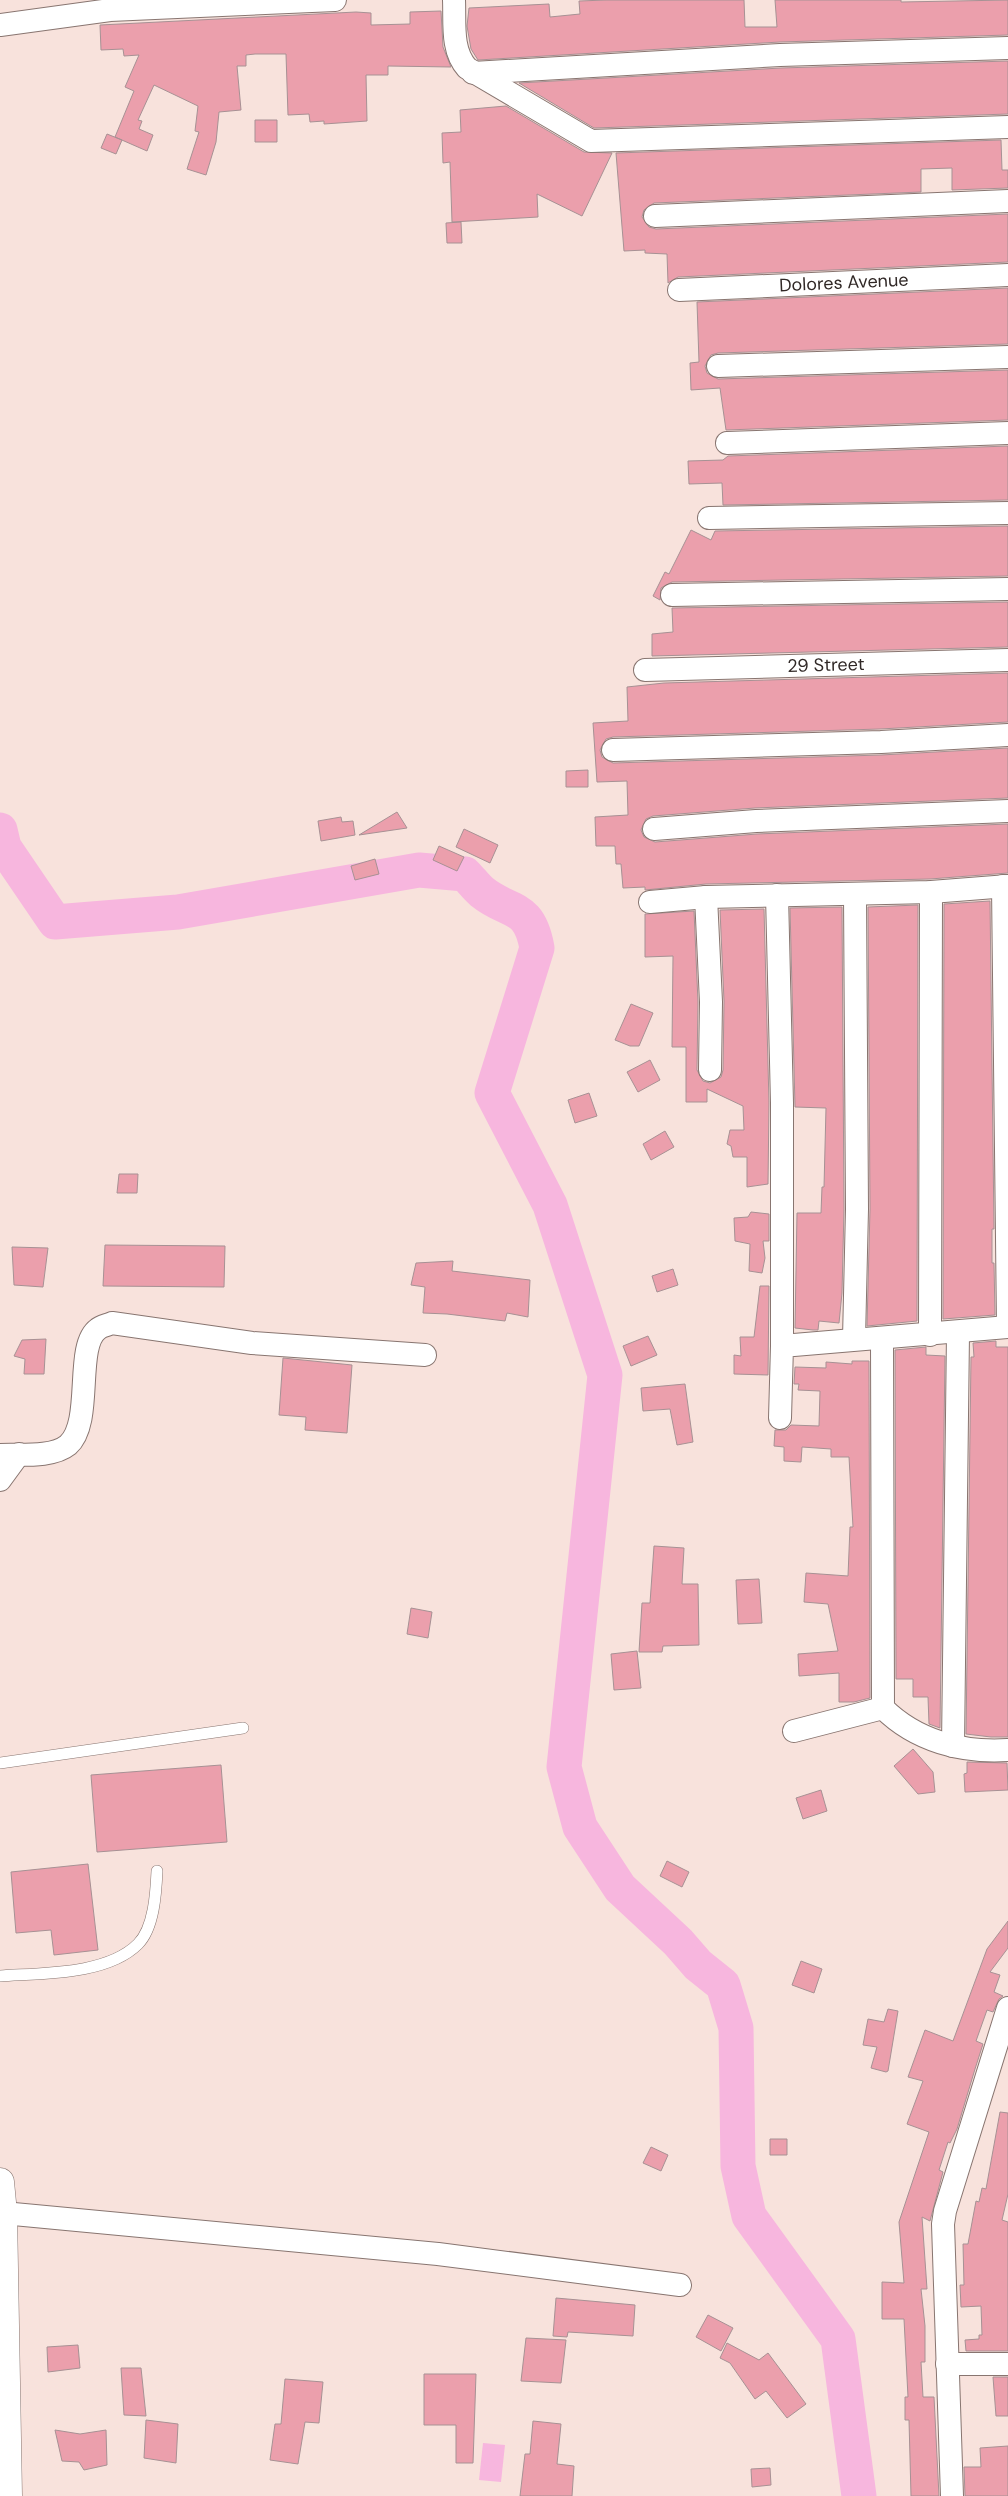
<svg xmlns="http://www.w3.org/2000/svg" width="1008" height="2496" viewBox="0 0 1008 2496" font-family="'DM Sans',sans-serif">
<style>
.water{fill:#f7b6de}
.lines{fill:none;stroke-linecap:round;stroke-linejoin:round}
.river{stroke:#f7b6de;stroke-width:35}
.building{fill:#eb9fac;stroke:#a79194}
.lane-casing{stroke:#887570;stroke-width:12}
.street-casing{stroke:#887570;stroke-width:24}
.secondary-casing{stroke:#887570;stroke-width:29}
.lane{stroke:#fff;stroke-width:11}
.street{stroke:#fff;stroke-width:22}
.secondary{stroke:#fff;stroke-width:28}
.labels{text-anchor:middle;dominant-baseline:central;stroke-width:5;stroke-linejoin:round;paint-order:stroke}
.street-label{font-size:18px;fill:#302826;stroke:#fff}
</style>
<rect width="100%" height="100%" fill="#f8e2dc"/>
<path class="water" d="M483 2443 505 2445 501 2482 479 2480Z"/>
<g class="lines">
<path class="river" d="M0 830 4 847 55 922 178 912 419 870 465 874C471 880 476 887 482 892 509 914 529 903 537 948L492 1093 550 1205 605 1375 564 1767 580 1827 620 1888 678 1942 698 1965 723 1985 736 2028 738 2166 749 2216 838 2339 859 2496"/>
</g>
<path class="building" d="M606 0H744L745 27H777L775 0H901V2L1008 0V35L780 42 478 60 471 49 467 26 469 8 549 4 550 17 580 14 579 1Z
M441 11 443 47 451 67 388 66V75H366L367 121 324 124V121L310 122 309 114 288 115 286 54H255L246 55V66H237L241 110 219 112 216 142 206 175 187 169 199 132 195 131 198 106 154 85 138 120 142 121 139 129 153 135 147 151 115 137 134 91 125 87 139 55 124 56 123 49 101 50 100 25 356 12 371 13V25L410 24V12Z
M1008 61V114L594 128 519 83 781 68Z
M506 106 584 152 612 153 582 216 537 194 538 217 452 222 450 162 443 163 442 133 461 132 460 110Z
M255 120H277V142H255Z
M107 134 122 140 116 154 101 148Z
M1001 140 1002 170H1008V188L952 190V168L921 169V192L654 203 644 210 642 217 649 227 656 229 1008 214V262L678 277 668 283 667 254 645 253V250L624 251 616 153Z
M461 222 462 243H447L446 223Z
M1008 288V344L718 353 711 355 705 366 707 373 718 379 1008 370V420L726 430 720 388 691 390 690 363 699 362 697 302Z
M1008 446V500L723 505 722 483 689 484 688 461 723 460 728 456Z
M1008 526V576L672 582 661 588 660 600 653 596 665 572 669 574 691 530 711 540 715 531Z
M1008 602V647L652 656V634L673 632 672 608Z
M1008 673V722L880 729 613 737 606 739 600 750 602 757 613 763 881 755 1008 748V798L755 808 653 816 646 819 641 830 644 837 655 842 757 834 1008 824V873L930 879 706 884 645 890V887L623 888 621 864H616L615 846H596L595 817 628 815 627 781 597 782 593 723 628 721 627 687 664 683Z
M588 770V787H566V771Z
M397 812 407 828 359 835Z
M341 817 342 822 353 821 355 835 321 841 318 821Z
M464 829 498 845 490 863 456 847Z
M439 846 464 857 457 871 433 860Z
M375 859 379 874 355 880 351 866Z
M990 901 994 1229H992V1263H994L995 1315 943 1319 944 904Z
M918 905 917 1321 867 1326 870 1209 868 907Z
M842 907 844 1209 842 1293 839 1323 819 1321 818 1330H813L795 1328 797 1213H821L822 1187H824L826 1108 795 1107 790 908Z
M764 909 769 1103 768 1184 747 1187V1157H733L731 1146 727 1144 730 1130H744L743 1106 707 1089V1102H686V1047H672L673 956 645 957V914L694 911 698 1002 697 1070 703 1081 710 1083 721 1077 723 1070 724 1001 720 910Z
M631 1004 653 1013 639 1046H630L615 1040Z
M650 1060 660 1080 638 1092 627 1072Z
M589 1093 597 1116 575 1123 568 1100Z
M665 1131 674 1147 651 1160 643 1144Z
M119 1174H138L137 1193H117Z
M751 1212 769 1214V1241H763L765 1258 762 1273 749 1271 750 1244 735 1241 734 1218 748 1217Z
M105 1245 225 1246 224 1287 103 1286Z
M12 1247 48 1248 43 1287 14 1285Z
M453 1261 452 1271 530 1280 528 1317 507 1313 505 1321 447 1314 423 1313 425 1287 411 1285 416 1263Z
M673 1269 678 1285 657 1292 652 1276Z
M760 1286H769L768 1375 734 1374V1355L741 1356 740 1337H754Z
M648 1336 657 1355 631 1366 623 1346Z
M46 1339 44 1374H24L25 1359 14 1356 22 1340Z
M996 1341V1347H1008V1737H991L966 1734 971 1357H974L973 1343Z
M926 1347V1355L945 1356 940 1728 929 1724 928 1697H913V1679H896L895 1350Z
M283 1358 352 1365 347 1433 305 1430 306 1417 279 1415Z
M852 1361H869L870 1698 854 1702H839V1673L799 1676 798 1654 838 1651 828 1604 804 1602 806 1573 848 1576 850 1527H853L849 1457H831V1449L802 1447 801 1462 784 1461V1447L774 1446 775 1430H786L791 1425 819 1426 820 1391 798 1390 799 1384H794L795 1367 826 1368V1362L852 1364Z
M685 1384 693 1442 677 1445 670 1409 643 1411 641 1388Z
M654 1546 684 1548 682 1584H698L699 1645 663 1646 662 1652H639L642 1603H650Z
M759 1579 762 1623 738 1624 736 1580Z
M411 1608 432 1612 428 1638 407 1634Z
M637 1651 641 1688 614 1690 611 1654Z
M913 1749 933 1772 935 1792 918 1794 894 1766Z
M967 1762 1007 1763 1008 1790 965 1792 964 1774 967 1773Z
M221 1765 227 1842 97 1852 91 1775Z
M821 1790 827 1811 803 1819 796 1798Z
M667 1861 689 1872 682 1887 660 1876Z
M88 1864 98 1950 54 1955 51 1930 16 1933 11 1872Z
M1008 1921V1948L990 1972 1000 1975 994 1992 1003 1996 999 1999 993 2012 987 2010 976 2041 983 2044 975 2069 957 2129 950 2143 948 2142 939 2170 943 2172 930 2221 922 2217 927 2289H921L925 2326V2362H921L923 2397H934L939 2496H911L909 2420H905V2397H908L904 2319H882V2282L904 2283 899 2222 929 2132 907 2124 923 2081 908 2077 925 2030 953 2041 987 1949Z
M801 1961 822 1969 814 1993 792 1985Z
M888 2009 898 2011 888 2071 886 2072 871 2068 877 2047 863 2045 868 2019 884 2022Z
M1000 2112 1008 2113V2194L1002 2220 1008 2222V2351H966L965 2340 979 2339V2335H982L981 2306 961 2307 960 2285H964L963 2244H968L976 2201 979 2202 982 2188 986 2189Z
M770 2139H787V2155H770Z
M651 2147 668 2155 661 2171 643 2163Z
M556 2298 635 2305 633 2336 568 2332 567 2337 553 2336Z
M708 2315 733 2328 721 2351 696 2337Z
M526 2338 566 2340 561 2383 521 2381Z
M727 2343 759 2360 768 2353 806 2404 787 2418 766 2391 755 2399 730 2363 720 2358Z
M78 2345 80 2368 48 2372 47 2347Z
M121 2368H141L146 2416 124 2415Z
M424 2374H476L473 2463H456V2425H424Z
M993 2377H1008V2416H996Z
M285 2379 323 2382 319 2423 305 2422 298 2464 270 2460 275 2424H281Z
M146 2420 178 2424 176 2463 144 2458Z
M533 2421 561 2424 557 2464 574 2466 572 2496H520L525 2454H530Z
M55 2430 80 2434 106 2430 107 2465 84 2470 79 2462 62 2461Z
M1008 2446V2496H965L964 2467H981L980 2448Z
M770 2468 771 2485 752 2487 751 2469Z"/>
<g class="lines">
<defs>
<path id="lane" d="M0 1763 243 1728
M0 1976C42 1973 107 1975 138 1944 154 1928 156 1893 157 1871"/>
<g id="street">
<path d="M454 0C455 23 451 50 467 68L591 141 1008 127"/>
<path d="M0 25 110 10 335 0"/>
<path d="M473 73 780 55 1008 48"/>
<path d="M655 216 1008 201"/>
<path id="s1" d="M679 290 1008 275"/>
<path d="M718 366 1008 357"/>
<path d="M727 443 1008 433"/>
<path d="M709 518 1008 513"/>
<path d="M672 595 1008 589"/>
<path id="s2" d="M645 670 1008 660"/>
<path d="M613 750 881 742 1008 735"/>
<path d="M654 829 756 821 1008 811"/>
<path d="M1003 886 1008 1326"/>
<path d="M777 895 782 1103V1346"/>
<path d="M706 897 711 1002 710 1070"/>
<path d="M650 902 706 897 931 892 1008 886"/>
<path d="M930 1335 931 892"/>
<path d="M854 1339 857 1209 855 894"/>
<path d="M882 1339 883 1708C916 1741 962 1753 1008 1750"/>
<path d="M780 1418 782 1346 1008 1327"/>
<path d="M0 1455C19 1454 52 1458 68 1445 94 1422 74 1346 98 1329 101 1326 108 1325 112 1323L252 1343 425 1355"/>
<path d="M0 1480 19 1454"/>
<path d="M794 1731 883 1708"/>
<path d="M953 1746 958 1333"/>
<path d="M3 2213 438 2254 680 2285"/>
<path d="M947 2364H1008"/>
<path d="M952 2496 943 2224 945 2211 1008 2008"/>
</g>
<path id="secondary" d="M0 2182 3 2213 8 2496"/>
</defs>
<use href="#lane" class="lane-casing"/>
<use href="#street" class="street-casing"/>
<use href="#secondary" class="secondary-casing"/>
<use href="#lane" class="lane"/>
<use href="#street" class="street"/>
<use href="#secondary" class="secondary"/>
</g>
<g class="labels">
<g class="street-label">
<text stroke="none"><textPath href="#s1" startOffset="165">Dolores Avenue</textPath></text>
<text stroke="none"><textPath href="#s2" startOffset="181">29 Street</textPath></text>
</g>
</g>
</svg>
